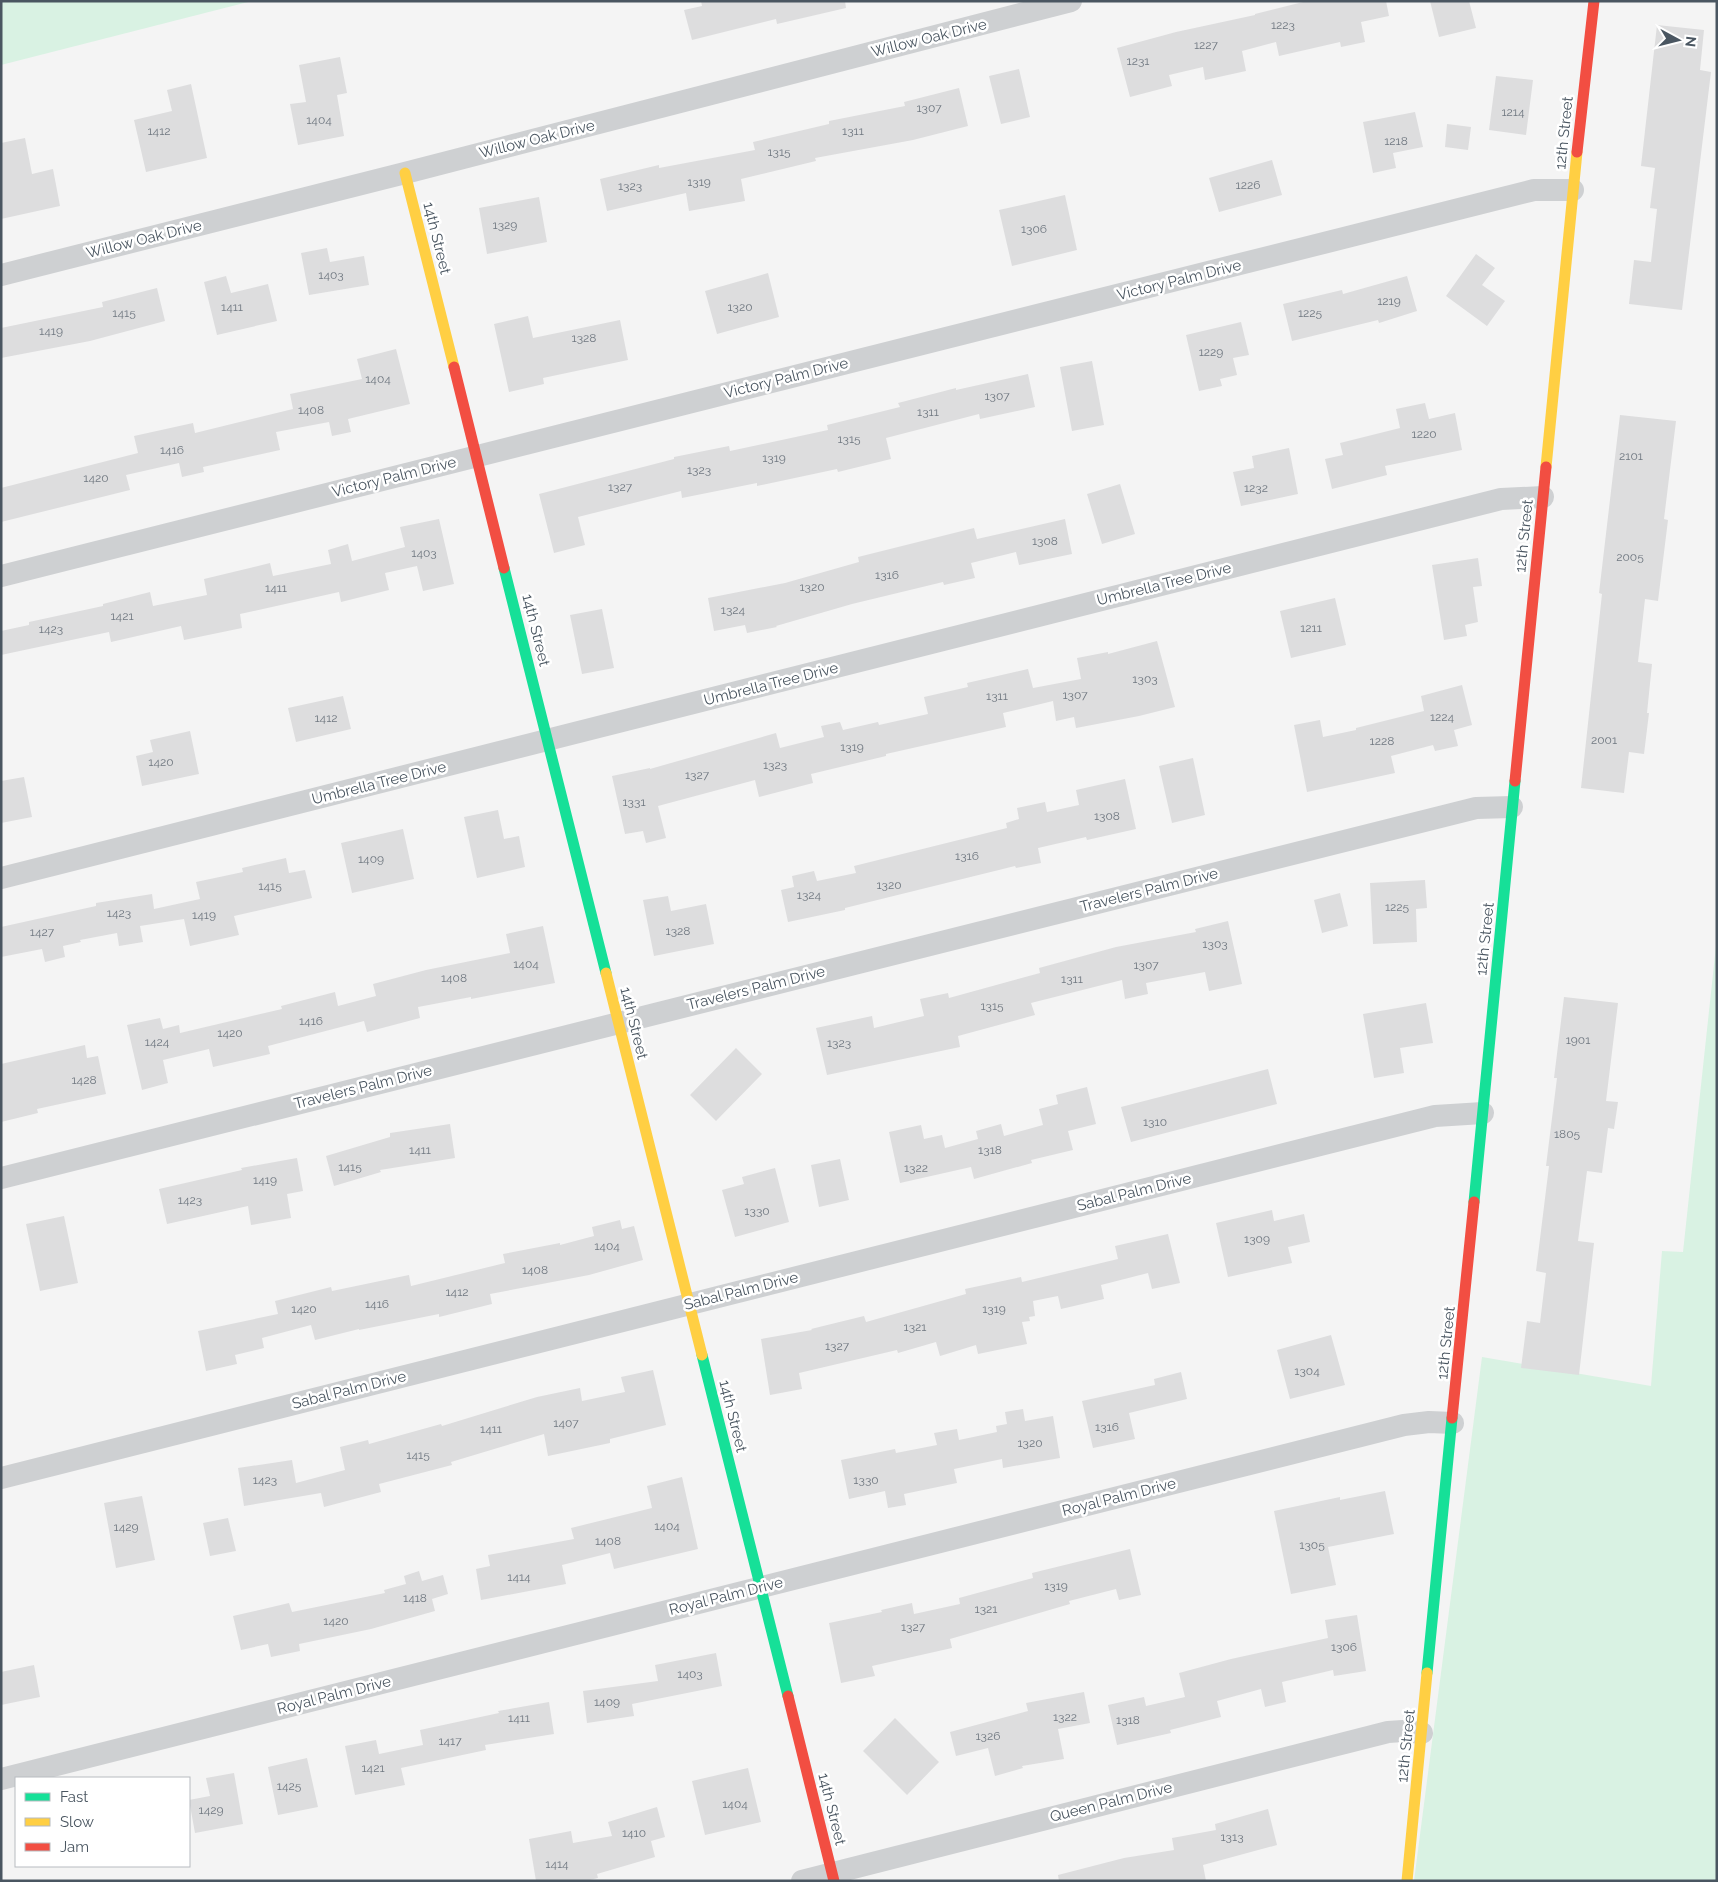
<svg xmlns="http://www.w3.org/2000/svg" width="1718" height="1882" viewBox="0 0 1718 1882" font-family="Raleway,sans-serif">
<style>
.green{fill:#d9f2e3}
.building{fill:#ddddde}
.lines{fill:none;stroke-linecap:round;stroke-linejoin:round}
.street{stroke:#ced0d2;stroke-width:22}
.fast{stroke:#16e098;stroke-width:11}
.slow{stroke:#ffcf43;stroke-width:11}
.jam{stroke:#f24e42;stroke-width:11}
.labels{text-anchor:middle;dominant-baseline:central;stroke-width:5;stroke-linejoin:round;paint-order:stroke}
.number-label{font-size:12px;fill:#707881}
.street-label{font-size:15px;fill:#4a5661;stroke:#fff}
</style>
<rect width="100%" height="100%" fill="#f4f4f4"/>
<path class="green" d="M1 1H252L1 65Z
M1717 937V1881H1414L1482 1357 1651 1386 1662 1251 1683 1252Z"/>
<path class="building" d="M701 1H845L846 8 777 24 776 19 692 40 684 10 702 6Z
M1307 1H1386L1389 16 1361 22 1365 42 1341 47 1340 42 1279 56 1276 42 1242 51 1246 71 1205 80 1203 67 1169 75 1172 86 1130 97 1117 48 1176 32 1255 15V14Z
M1430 1H1469L1476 28 1439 37Z
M1657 25 1704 30 1700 70 1711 72 1682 310 1629 304 1634 260 1651 262 1657 209 1650 208 1655 168 1641 166Z
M340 57 347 93 337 95 344 136 298 145 290 104 306 102 299 65Z
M1019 69 1030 117 1001 124 989 76Z
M1496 76 1533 80 1526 135 1489 130Z
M191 84 207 158 146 172 134 120 172 111 167 90Z
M959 88 968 126 913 140 815 158 816 161 741 179 745 201 689 211 686 193 607 211 600 179 659 165V168L755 150 753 142 829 124V121L905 106 904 102Z
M1415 112 1423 147 1393 153 1396 168 1373 173 1363 122Z
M1447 124 1471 127 1468 150 1445 147Z
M25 138 32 174 53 169 60 206 1 219V143Z
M1272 160 1282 195 1219 212 1209 178Z
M1065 195 1077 250 1012 266 999 210Z
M539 197 547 242 487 254 479 208Z
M327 248 330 262 364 256 369 285 309 295 301 253Z
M1476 254 1495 268 1482 285 1505 301 1487 326 1446 296Z
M768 273 779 317 717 334 705 291Z
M226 276 231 293 268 284 277 321 217 335 204 282Z
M1407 276 1417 311 1379 323 1378 320 1292 341 1283 304 1342 290 1343 294Z
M157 288 165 321 90 341 1 358V328L103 307 102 302Z
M528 316 533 338 620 320 628 360 543 378 544 384 509 392 494 324Z
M1241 322 1249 355 1233 358 1237 375 1220 379 1222 386 1199 391 1186 335Z
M396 349 410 404 348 419 351 432 332 436 329 422 276 432 280 450 203 467 204 472 182 477 179 463 126 475 130 490 1 522V488L138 453 134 436 193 423 195 433 293 409 290 394 362 379 357 359Z
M1092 361 1104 425 1072 431 1060 367Z
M1028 374 1035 407 980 419 979 414 886 438 891 459 838 472 837 469 757 486V483L682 498 681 491 578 517 585 545 554 553 539 494 674 459V457L729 446 730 451 828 430 827 425 900 407 898 403 956 388V390Z
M1425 403 1429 419 1455 413 1462 450 1385 466 1387 475 1332 489 1325 459 1343 455 1340 443 1400 428 1396 409Z
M1620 415 1676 421 1664 519 1668 520 1658 601 1645 599 1638 662 1652 664 1647 713H1649L1644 754 1629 752 1624 793 1581 788 1602 594 1599 593Z
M1289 448 1298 494 1241 506 1233 472 1254 468 1252 456Z
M1120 484 1135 534 1102 544 1087 494Z
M439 519 454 584 423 591 417 566 385 573 389 590 341 602 339 592 240 614 242 628 184 640 181 626 111 642 109 632 1 655V631L29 625V622L103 606V604L150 592 153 606 207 595 204 579 270 563 273 576 331 564 328 550 348 544 352 561 405 547 400 527Z
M1065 519 1072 554 1019 565 1016 552 971 563 975 578 944 585 943 582 852 604 776 626 777 627 747 633 745 625 714 631 708 598 785 583 859 562 858 557 974 528 977 539Z
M1478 558 1482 586 1473 587 1478 622 1465 625 1467 636 1444 640 1432 565Z
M1335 598 1346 645 1291 658 1280 611Z
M602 609 614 668 582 674 570 615Z
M1157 641 1175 707 1139 716 1076 728 1074 717 1056 721 1053 701 1003 713 1006 727 886 754V756L811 774 813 783 759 797 755 780 658 806 666 838 646 843 643 831 625 834 612 776 650 768V769L776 733 780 748 824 737 821 726 840 722 843 730 878 722 879 725 928 714 924 697 968 687 967 683 1028 669 1033 688 1081 679 1077 658 1108 652V654Z
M1462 685 1472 725 1454 730 1458 746 1435 751 1433 745 1391 756 1395 773 1307 792 1294 725 1320 720 1323 737 1356 730V728L1424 711 1421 696Z
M343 696 351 729 296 742 288 708Z
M190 731 199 774 142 786 136 756 153 752 150 740Z
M1193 758 1205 815 1172 823 1159 766Z
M24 777 32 817 1 823V781Z
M1125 779 1136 829 1087 840 1086 837 1038 848 1041 863 1016 868 1015 866 845 908V910L788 922 781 890 794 887 792 876 814 871 817 881 856 873 854 866 1007 828 1006 823 1019 819 1017 808 1045 802 1047 812 1079 805 1076 790Z
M498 810 504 839 519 836 525 867 477 878 464 817Z
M403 829 414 879 352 893 341 843Z
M286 858 289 873 305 870 312 898 234 916 239 935 190 946 184 919 140 926 143 942 119 946 117 933 80 940 81 942 63 946 65 957 45 962 42 949 1 957V927L96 906V903L152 894 154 909 200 899 196 882 243 872 242 868Z
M1425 880 1427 908 1416 909 1417 942 1373 944 1370 883Z
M1340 893 1348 926 1322 933 1314 900Z
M668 896 671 911 706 904 714 944 654 956 643 900Z
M1228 921 1242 984 1209 991 1205 972 1146 983 1148 994 1125 999 1122 980 1031 1003 1035 1015 958 1036 960 1047 827 1075 816 1028 872 1016 874 1028 924 1016 920 999 948 993 949 998 1040 973 1039 968 1116 947 1196 932 1195 929Z
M543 926 555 983 471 999V997L418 1007 420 1018 367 1032 364 1021 268 1046 270 1054 213 1067 209 1049 163 1060 168 1083 142 1090 127 1025 160 1018 163 1029 179 1025 180 1033 282 1009 281 1006 335 992 338 1006 376 996 373 984 426 970 510 953 506 934Z
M1564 997 1618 1003 1606 1101 1618 1102 1614 1129 1608 1128 1602 1173 1587 1171 1578 1241 1594 1243 1579 1375 1521 1368 1527 1321 1540 1323 1546 1273 1536 1271 1549 1166H1546L1557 1078H1554Z
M1426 1003 1433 1043 1400 1048 1404 1073 1374 1078 1363 1014Z
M85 1045 87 1058 98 1056 106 1094 37 1109 38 1113 1 1122V1064Z
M736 1048 762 1074 716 1121 690 1095Z
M1268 1069 1277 1104 1131 1142 1121 1107Z
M1087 1087 1096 1124 1068 1131 1073 1150 1031 1160 1032 1163 974 1179 971 1167 900 1183 889 1132 921 1125 924 1139 942 1135 945 1148 978 1139 976 1131 1001 1124 1004 1136 1043 1125 1039 1109 1058 1104 1056 1095Z
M450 1124 455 1158 380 1170 381 1172 334 1186 326 1156 390 1137V1133Z
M297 1158 303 1191 287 1194 291 1218 251 1225 248 1206 167 1224 159 1189 242 1170 241 1168Z
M840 1159 849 1200 819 1207 811 1165Z
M775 1168 789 1222 735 1237 722 1190 744 1184 742 1177Z
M1272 1210 1274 1221 1304 1214 1310 1242 1288 1247 1292 1263 1228 1277 1216 1223Z
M64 1216 78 1283 40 1291 26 1224Z
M620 1220 622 1229 634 1226 643 1260 589 1275 490 1294 492 1304 439 1317V1314L359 1330V1329L315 1340 311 1325 262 1338 264 1348 235 1355 237 1364 206 1371 198 1331 278 1314 275 1301 331 1287 332 1291 409 1275 411 1286 505 1263 503 1254 560 1243V1245L594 1236 592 1227Z
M1168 1234 1180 1283 1152 1289 1148 1273 1101 1285 1104 1299 1061 1309 1058 1296 1033 1301 1035 1316 1029 1317 1030 1321 1022 1322 1027 1344 978 1354 976 1345 940 1356 936 1342 898 1353 897 1350 799 1373 802 1389 770 1395 761 1339 812 1330 811 1329 864 1316 866 1322 966 1294 965 1289 1021 1277 1022 1282 1118 1259 1115 1246Z
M1331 1335 1345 1385 1290 1399 1277 1350Z
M653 1370 666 1425 610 1439V1443L548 1456 544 1434 451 1462 452 1465 379 1484 381 1492 324 1507 321 1493 244 1506 238 1468 292 1460 296 1483 345 1470 340 1447 368 1440 369 1444 441 1424 442 1426 537 1397 580 1388 582 1401 625 1392 621 1377Z
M1181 1372 1187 1399 1129 1413 1135 1439 1093 1448 1082 1401 1155 1385 1154 1379Z
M1023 1409 1025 1421 1053 1416 1060 1458 1003 1468 1002 1459 954 1469 957 1483 904 1494 906 1505 888 1508 885 1491 849 1499 841 1460 895 1449 896 1453 937 1445 934 1433 957 1429 959 1440 997 1432 996 1426 1007 1424 1005 1412Z
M682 1477 698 1549 614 1569 610 1553 562 1565 566 1584 481 1600 476 1569 490 1566 488 1555 574 1539 571 1528 652 1508 647 1486Z
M1385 1491 1394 1534 1328 1547 1336 1585 1291 1594 1274 1511 1340 1497V1500Z
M142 1496 155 1560 116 1568 104 1503Z
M228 1518 236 1551 210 1556 203 1523Z
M1130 1549 1141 1595 1119 1600 1116 1589 1069 1601 1070 1604 950 1639 952 1648 872 1666 875 1676 841 1683 829 1623 882 1612 881 1610 912 1603 914 1614 960 1604 959 1598 1033 1578 1032 1573Z
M419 1571 422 1581 443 1575 448 1594 432 1599 435 1611 371 1629 299 1644 300 1651 271 1657 268 1644 241 1650 233 1616 289 1603 292 1612 385 1593 384 1590 406 1584 404 1576Z
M1357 1615 1366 1671 1334 1676 1333 1670 1282 1682 1286 1702 1265 1707 1261 1689 1217 1701 1221 1717 1170 1730 1171 1733 1117 1745 1108 1705 1144 1697 1146 1706 1185 1697 1179 1673 1231 1659 1328 1638 1325 1620Z
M716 1653 722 1686 632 1704 634 1716 587 1723 583 1691 658 1681 655 1665Z
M34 1665 40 1697 1 1705V1672Z
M1084 1692 1090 1723 1058 1729 1064 1759 1022 1766 1023 1768 995 1776 988 1748 956 1756 950 1732 1028 1711 1026 1703Z
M549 1702 554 1734 485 1745 486 1750 401 1768 405 1785 355 1795 345 1746 376 1740 379 1754 423 1745 420 1730 499 1713 498 1711Z
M895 1718 939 1762 907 1795 863 1751Z
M307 1758 318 1807 278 1815 268 1767Z
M748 1768 761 1822 705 1835 692 1781Z
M234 1773 243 1824 195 1833 189 1800 210 1796 206 1778Z
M657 1807 665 1837 651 1841 655 1857 597 1874 598 1878 585 1881H536L529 1839 571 1831 573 1843 612 1836 608 1822Z
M1268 1809 1277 1845 1203 1865 1206 1881H1059L1058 1875 1124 1858 1174 1850 1172 1838 1216 1830 1215 1824Z"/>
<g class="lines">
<path class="street" d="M1 275 405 173 1071 1
M1 576 1534 190H1573
M1 878 1501 499 1543 497
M1 1178 1476 808 1512 807
M1 1478 1435 1116 1483 1113
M1 1779 1404 1425 1429 1422 1453 1423
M802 1881 1388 1732 1403 1731 1422 1733"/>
<path class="fast" d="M504 568 606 973
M1474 1202 1515 781
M702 1355 788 1696
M1427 1673 1452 1418"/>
<path class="slow" d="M405 173 454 367
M1546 467 1577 152
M606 973 702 1355
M1407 1881 1427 1673"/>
<path class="jam" d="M1577 152 1594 1
M454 367 504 568
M1515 781 1546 467
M1452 1418 1474 1202
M788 1696 834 1881"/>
</g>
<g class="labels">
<g class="number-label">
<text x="1283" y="25">1223</text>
<text x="1206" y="45">1227</text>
<text x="1138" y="61">1231</text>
<text x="929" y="108">1307</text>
<text x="1513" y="112">1214</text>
<text x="319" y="120">1404</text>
<text x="159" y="131">1412</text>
<text x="853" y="131">1311</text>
<text x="1396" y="141">1218</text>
<text x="779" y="152">1315</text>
<text x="699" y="182">1319</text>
<text x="1248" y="185">1226</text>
<text x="630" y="186">1323</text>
<text x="505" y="225">1329</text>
<text x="1034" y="229">1306</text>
<text x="331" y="275">1403</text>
<text x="1389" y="301">1219</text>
<text x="232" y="307">1411</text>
<text x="740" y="307">1320</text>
<text x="124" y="313">1415</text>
<text x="1310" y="313">1225</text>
<text x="51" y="331">1419</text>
<text x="584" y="338">1328</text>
<text x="1211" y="352">1229</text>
<text x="378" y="379">1404</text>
<text x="997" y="396">1307</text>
<text x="311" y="410">1408</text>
<text x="928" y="412">1311</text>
<text x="1424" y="434">1220</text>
<text x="849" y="439">1315</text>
<text x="172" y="450">1416</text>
<text x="1631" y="456">2101</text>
<text x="774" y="458">1319</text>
<text x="699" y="470">1323</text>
<text x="96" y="478">1420</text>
<text x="620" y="487">1327</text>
<text x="1256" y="488">1232</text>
<text x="1045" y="541">1308</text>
<text x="424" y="553">1403</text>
<text x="1630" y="557">2005</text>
<text x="887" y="575">1316</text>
<text x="812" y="587">1320</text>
<text x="276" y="588">1411</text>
<text x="733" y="610">1324</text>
<text x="122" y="616">1421</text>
<text x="1311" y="628">1211</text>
<text x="51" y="629">1423</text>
<text x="1145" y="679">1303</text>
<text x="1075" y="695">1307</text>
<text x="997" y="696">1311</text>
<text x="1442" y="717">1224</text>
<text x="326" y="718">1412</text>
<text x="1604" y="740">2001</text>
<text x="1382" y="741">1228</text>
<text x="852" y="747">1319</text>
<text x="161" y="762">1420</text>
<text x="775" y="765">1323</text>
<text x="697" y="775">1327</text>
<text x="634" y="802">1331</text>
<text x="1107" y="816">1308</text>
<text x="967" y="856">1316</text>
<text x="371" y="859">1409</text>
<text x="889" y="885">1320</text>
<text x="270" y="886">1415</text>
<text x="809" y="895">1324</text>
<text x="1397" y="907">1225</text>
<text x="119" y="913">1423</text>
<text x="204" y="915">1419</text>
<text x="678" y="931">1328</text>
<text x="42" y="932">1427</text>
<text x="1215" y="944">1303</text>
<text x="526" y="964">1404</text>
<text x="1146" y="965">1307</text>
<text x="454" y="978">1408</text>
<text x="1072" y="979">1311</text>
<text x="992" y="1006">1315</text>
<text x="311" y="1021">1416</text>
<text x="230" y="1033">1420</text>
<text x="1578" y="1040">1901</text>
<text x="157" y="1042">1424</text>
<text x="839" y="1043">1323</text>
<text x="84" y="1080">1428</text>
<text x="1155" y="1122">1310</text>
<text x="1567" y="1134">1805</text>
<text x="420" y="1150">1411</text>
<text x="990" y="1150">1318</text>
<text x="350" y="1167">1415</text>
<text x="916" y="1168">1322</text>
<text x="265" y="1180">1419</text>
<text x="190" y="1200">1423</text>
<text x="757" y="1211">1330</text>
<text x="1257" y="1239">1309</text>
<text x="607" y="1246">1404</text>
<text x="535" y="1270">1408</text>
<text x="457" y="1292">1412</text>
<text x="377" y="1304">1416</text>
<text x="304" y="1309">1420</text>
<text x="994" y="1309">1319</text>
<text x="915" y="1327">1321</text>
<text x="837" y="1346">1327</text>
<text x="1307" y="1371">1304</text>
<text x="566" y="1423">1407</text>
<text x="1107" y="1427">1316</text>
<text x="491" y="1429">1411</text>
<text x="1030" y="1443">1320</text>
<text x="418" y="1455">1415</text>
<text x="265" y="1480">1423</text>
<text x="866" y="1480">1330</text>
<text x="667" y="1526">1404</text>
<text x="126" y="1527">1429</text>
<text x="608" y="1541">1408</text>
<text x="1312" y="1545">1305</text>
<text x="519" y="1577">1414</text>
<text x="1056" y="1586">1319</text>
<text x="415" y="1598">1418</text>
<text x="986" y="1609">1321</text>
<text x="336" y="1621">1420</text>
<text x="913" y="1627">1327</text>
<text x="1344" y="1647">1306</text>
<text x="690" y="1674">1403</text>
<text x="607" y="1702">1409</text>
<text x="1065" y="1717">1322</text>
<text x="519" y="1718">1411</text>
<text x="1128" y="1720">1318</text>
<text x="988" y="1736">1326</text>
<text x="450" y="1741">1417</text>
<text x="373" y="1768">1421</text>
<text x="289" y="1786">1425</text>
<text x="735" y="1804">1404</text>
<text x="211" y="1810">1429</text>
<text x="634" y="1833">1410</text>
<text x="1232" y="1837">1313</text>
<text x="557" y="1864">1414</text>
</g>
<g class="street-label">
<text transform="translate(929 38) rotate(-14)">Willow Oak Drive</text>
<text transform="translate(1564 133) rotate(-84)">12th Street</text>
<text transform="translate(537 139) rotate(-14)">Willow Oak Drive</text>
<text transform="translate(437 238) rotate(76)">14th Street</text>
<text transform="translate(144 239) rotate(-14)">Willow Oak Drive</text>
<text transform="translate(1179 280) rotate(-14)">Victory Palm Drive</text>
<text transform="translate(786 378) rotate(-14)">Victory Palm Drive</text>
<text transform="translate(394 477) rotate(-14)">Victory Palm Drive</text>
<text transform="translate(1524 536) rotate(-84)">12th Street</text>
<text transform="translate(1164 584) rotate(-14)">Umbrella Tree Drive</text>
<text transform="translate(536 630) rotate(76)">14th Street</text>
<text transform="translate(771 684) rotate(-14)">Umbrella Tree Drive</text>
<text transform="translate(379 783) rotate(-14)">Umbrella Tree Drive</text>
<text transform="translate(1149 890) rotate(-14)">Travelers Palm Drive</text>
<text transform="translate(1485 939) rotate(-84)">12th Street</text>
<text transform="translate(756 988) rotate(-14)">Travelers Palm Drive</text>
<text transform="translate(634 1023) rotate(76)">14th Street</text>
<text transform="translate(363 1087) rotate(-14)">Travelers Palm Drive</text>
<text transform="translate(1134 1192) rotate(-14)">Sabal Palm Drive</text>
<text transform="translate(741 1291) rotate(-14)">Sabal Palm Drive</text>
<text transform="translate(1446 1343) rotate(-84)">12th Street</text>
<text transform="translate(349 1390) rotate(-14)">Sabal Palm Drive</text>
<text transform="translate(733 1416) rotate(76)">14th Street</text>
<text transform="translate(1119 1497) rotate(-14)">Royal Palm Drive</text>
<text transform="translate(726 1596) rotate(-14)">Royal Palm Drive</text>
<text transform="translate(334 1695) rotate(-14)">Royal Palm Drive</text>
<text transform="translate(1406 1746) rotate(-84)">12th Street</text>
<text transform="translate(1111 1802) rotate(-14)">Queen Palm Drive</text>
<text transform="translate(832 1809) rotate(76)">14th Street</text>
</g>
</g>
<rect width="1718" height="1882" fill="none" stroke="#4a5661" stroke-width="5"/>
<rect x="15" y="1777" width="175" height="90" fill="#ffffff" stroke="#b7bbc0"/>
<rect x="25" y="1793" width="25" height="8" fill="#16e098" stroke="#b7bbc0"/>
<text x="60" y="1802" font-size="15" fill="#4a5661">Fast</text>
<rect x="25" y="1818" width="25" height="8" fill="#ffcf43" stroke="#b7bbc0"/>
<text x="60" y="1827" font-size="15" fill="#4a5661">Slow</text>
<rect x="25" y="1843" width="25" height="8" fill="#f24e42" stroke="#b7bbc0"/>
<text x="60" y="1852" font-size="15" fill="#4a5661">Jam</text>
<g transform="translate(1678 40) rotate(97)" stroke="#ffffff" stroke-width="4" paint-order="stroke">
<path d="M0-4L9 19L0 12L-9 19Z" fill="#4a5661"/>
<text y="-8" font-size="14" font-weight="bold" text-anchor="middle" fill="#4a5661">N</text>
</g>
</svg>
